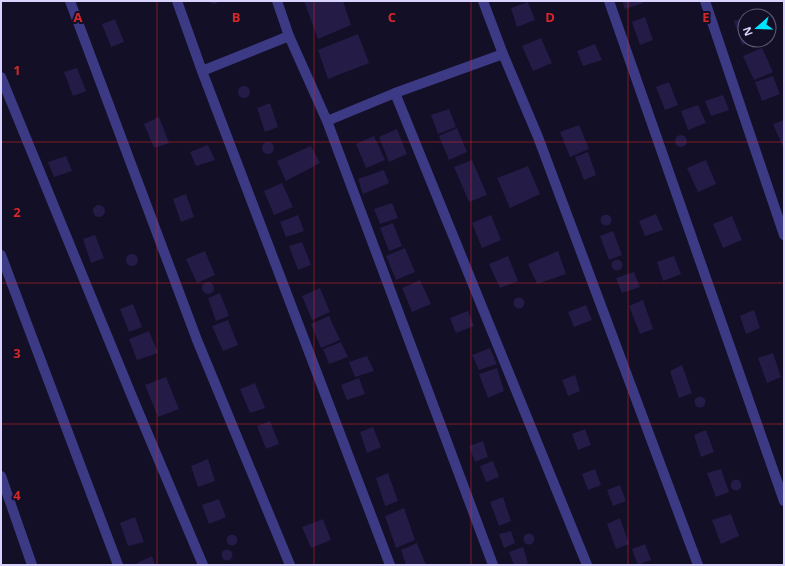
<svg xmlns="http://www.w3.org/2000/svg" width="785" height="566" viewBox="0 0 785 566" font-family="'Open Sans',sans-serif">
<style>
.building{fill:#241b47}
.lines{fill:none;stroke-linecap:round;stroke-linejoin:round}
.minor{stroke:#3d3a85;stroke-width:10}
.grid{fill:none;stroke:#d62828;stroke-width:1;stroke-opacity:0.55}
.grid-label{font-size:13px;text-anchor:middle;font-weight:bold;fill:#d62828;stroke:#130f26;stroke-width:4;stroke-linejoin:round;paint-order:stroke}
</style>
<rect width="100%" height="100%" fill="#130f26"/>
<path class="building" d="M208 1H220L215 4 211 3Z
M304 1H343L351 25 318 39Z
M622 1H643V3L625 9Z
M528 2 535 20 517 27 511 8Z
M645 17 653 40 640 45 632 22Z
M745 17V40H754L742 45 734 21Z
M115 19 124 42 111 47 102 24Z
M358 34 369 63 328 79 318 50Z
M541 38 552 63 533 71 522 46Z
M595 44 602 60 583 66 577 51Z
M762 48 773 72 754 80 743 56Z
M77 68 86 91 73 96 64 72Z
M773 76 780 94 762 101 755 82Z
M669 82 678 105 665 110 656 87Z
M238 92a6 6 0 1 1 12 0a6 6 0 1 1-12 0Z
M723 95 729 110 711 116 705 101Z
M270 103 278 127 265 132 257 108Z
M698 105 706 123 688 130 681 111Z
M449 109 456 127 438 134 431 115Z
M159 117 169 143 154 148 144 124Z
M784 120V149L773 124Z
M579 125 589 149 570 157 560 132Z
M457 128 467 152 449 160 439 136Z
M397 129 407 154 389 162 379 137Z
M675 141a6 6 0 1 1 12 0a6 6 0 1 1-12 0Z
M374 136 385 160 366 168 356 144Z
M262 148a6 6 0 1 1 12 0a6 6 0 1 1-12 0Z
M208 145 215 160 196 166 190 152Z
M311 146 320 163 286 181 277 161Z
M588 152 596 175 584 180 575 157Z
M66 156 72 171 54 177 48 162Z
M472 160 487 195 469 202 454 167Z
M706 160 716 184 698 192 687 168Z
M528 166 540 194 510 208 497 178Z
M384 170 389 183 363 194 358 179Z
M282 183 293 207 274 215 264 191Z
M186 194 194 217 181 222 173 199Z
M392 203 398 218 380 224 374 209Z
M93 211a6 6 0 1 1 12 0a6 6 0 1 1-12 0Z
M656 214 663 230 645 236 639 221Z
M600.5 220a5.5 5.5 0 1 1 11 0a5.5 5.5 0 1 1-11 0Z
M298 215 304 231 286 237 280 222Z
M491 215 501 240 482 248 472 223Z
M732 216 742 240 723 248 713 224Z
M393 223 402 246 389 251 380 228Z
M613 231 622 255 609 260 600 236Z
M95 235 104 258 91 263 83 239Z
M302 242 311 265 298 270 289 246Z
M405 248 415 272 396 280 386 256Z
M205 251 215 275 197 283 186 259Z
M558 251 566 274 537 284 528 264Z
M126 260a6 6 0 1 1 12 0a6 6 0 1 1-12 0Z
M508 256 518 281 500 288 489 264Z
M674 256 681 274 663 281 657 262Z
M611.5 265a5.5 5.5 0 1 1 11 0a5.5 5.5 0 1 1-11 0Z
M634 272 640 287 622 293 616 278Z
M420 280 431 304 412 312 402 288Z
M202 288a6 6 0 1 1 12 0a6 6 0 1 1-12 0Z
M320 288 330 312 312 320 302 296Z
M220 293 229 316 216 321 208 298Z
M513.5 303a5.5 5.5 0 1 1 11 0a5.5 5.5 0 1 1-11 0Z
M643 300 653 329 640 334 629 306Z
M133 304 142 327 129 332 120 309Z
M586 305 592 320 574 327 568 312Z
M754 310 760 328 746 334 740 316Z
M468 311 474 326 456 333 450 318Z
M329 316 340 340 321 348 311 324Z
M228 320 238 345 223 351 212 326Z
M149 331 158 353 137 360 129 339Z
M341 342 348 357 329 364 323 349Z
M490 348 497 364 479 370 472 355Z
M773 353 781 377 767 383 758 358Z
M367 356 374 371 355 377 349 362Z
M682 365 692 393 679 398 670 371Z
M497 368 504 391 488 398 479 374Z
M575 375 580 391 568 396 562 380Z
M166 377 179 409 158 417 145 385Z
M359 378 365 394 347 400 341 385Z
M255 383 265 408 250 413 240 389Z
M694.5 402a5.5 5.5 0 1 1 11 0a5.5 5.5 0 1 1-11 0Z
M270 421 279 444 266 449 257 426Z
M373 427 381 447 367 453 360 432Z
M585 429 591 445 578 450 572 434Z
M706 430 714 452 701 457 694 435Z
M483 441 488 457 475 462 469 446Z
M208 459 215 481 198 487 191 466Z
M493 461 499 477 486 482 480 466Z
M595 469 601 485 588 490 582 474Z
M721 469 729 492 716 497 707 473Z
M388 473 398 501 385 506 376 478Z
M730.5 485a5.5 5.5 0 1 1 11 0a5.5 5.5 0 1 1-11 0Z
M620 485 626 501 613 506 607 490Z
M503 497 511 521 499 526 490 502Z
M219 499 226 517 209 524 202 505Z
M404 508 415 540 396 548 385 516Z
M731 514 739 536 721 544 712 520Z
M135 517 144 542 128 546 120 523Z
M620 518 629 544 616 549 607 524Z
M323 519 331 540 311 548 302 527Z
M511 531 515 543 504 548 499 534Z
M523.5 539a5.5 5.5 0 1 1 11 0a5.5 5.5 0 1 1-11 0Z
M226.5 540a5.5 5.5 0 1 1 11 0a5.5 5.5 0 1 1-11 0Z
M417 543 426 565H406L401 550Z
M645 544 651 560 638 565 632 549Z
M523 547 528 563 522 565H514L509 552Z
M221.5 555a5.5 5.5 0 1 1 11 0a5.5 5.5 0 1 1-11 0Z
M152 556 155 565H138L137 563Z"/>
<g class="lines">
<path class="minor" d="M70 1 197 340 290 565
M177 1 202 71 390 565
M277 1 289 36 327 121 493 565
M483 1 503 54 538 137 698 565
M609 1 784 501
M705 1 784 235
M202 71 289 36
M1 77 133 399 203 565
M395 93 587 565
M327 121 395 93 503 54
M1 255 118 565
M1 476 32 565"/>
</g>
<path class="grid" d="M157 1V565M314 1V565M471 1V565M628 1V565M1 142H784M1 283H784M1 424H784"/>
<g class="grid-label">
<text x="78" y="22">A</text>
<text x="236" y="22">B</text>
<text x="392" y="22">C</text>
<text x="550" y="22">D</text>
<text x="706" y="22">E</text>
<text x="17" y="75">1</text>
<text x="17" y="217">2</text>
<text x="17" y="358">3</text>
<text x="17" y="500">4</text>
</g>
<rect width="785" height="566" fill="none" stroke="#d9d4ff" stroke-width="4"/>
<g transform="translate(757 28) rotate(250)"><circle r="19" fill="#130f26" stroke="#625e7d"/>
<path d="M0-3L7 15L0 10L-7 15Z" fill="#00e5ff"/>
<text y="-6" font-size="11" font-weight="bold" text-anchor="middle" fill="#d9d4ff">N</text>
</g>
</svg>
